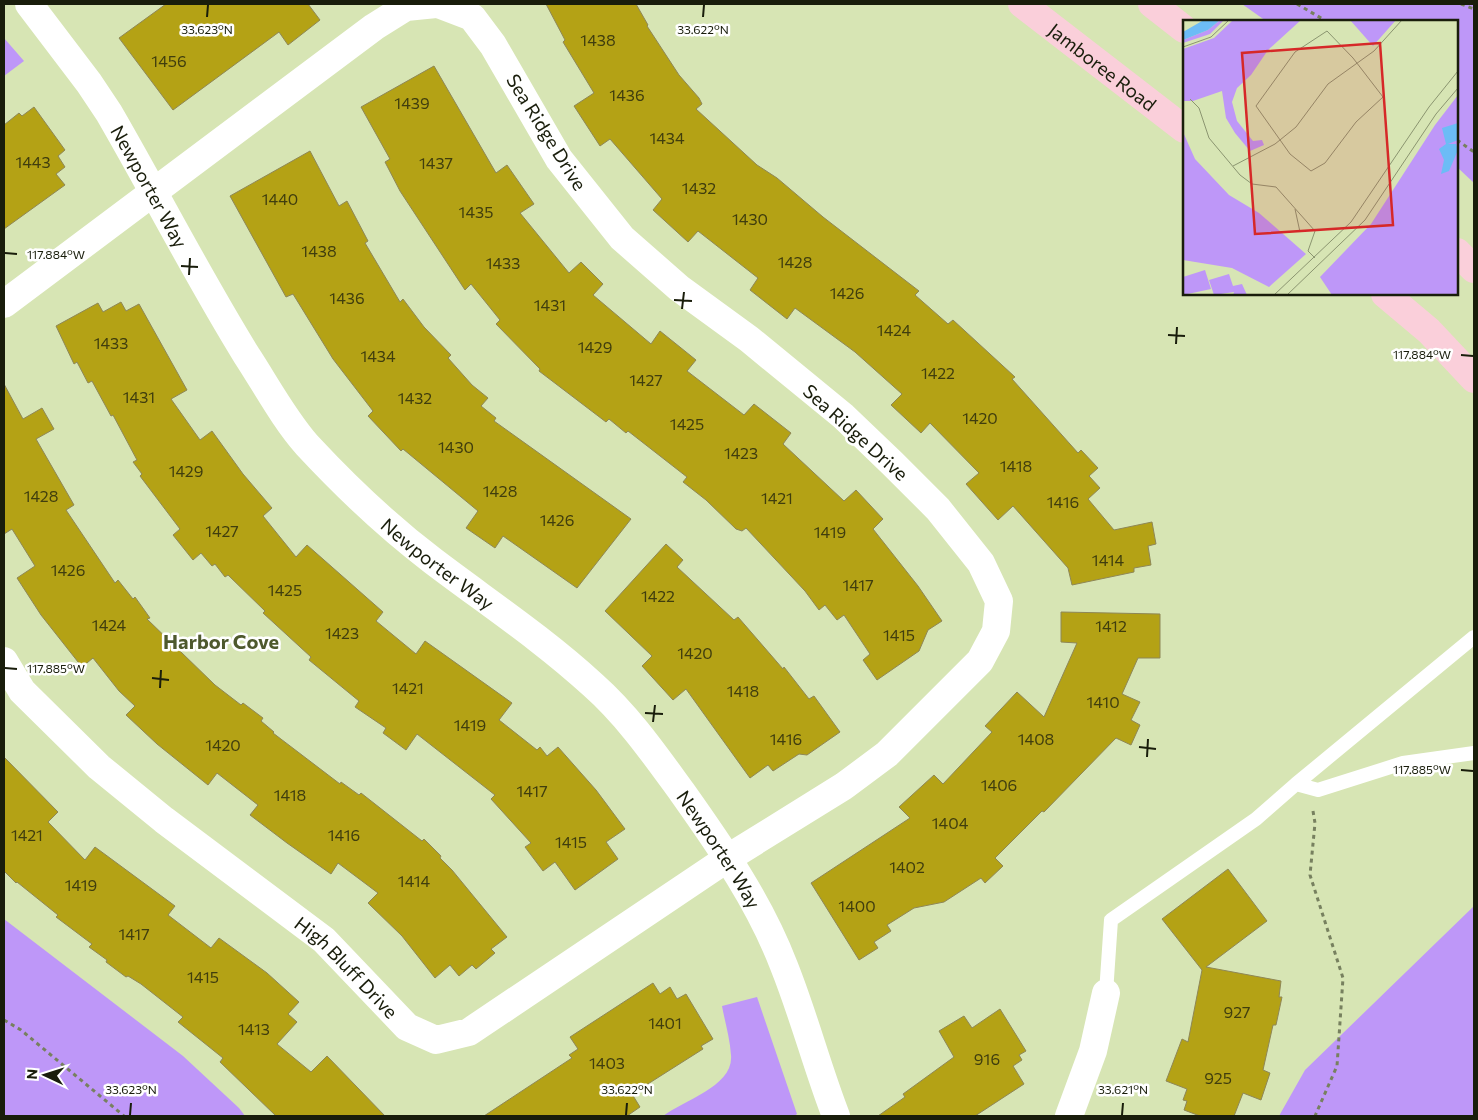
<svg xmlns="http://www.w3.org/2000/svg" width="1478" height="1120" viewBox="0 0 1478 1120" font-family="Commissioner,sans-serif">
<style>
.green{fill:#be97f8}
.building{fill:#b4a215;stroke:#8e8757}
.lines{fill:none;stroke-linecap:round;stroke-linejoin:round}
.path{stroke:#77805f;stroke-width:3;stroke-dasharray:4 4;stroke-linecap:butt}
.lane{stroke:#fff;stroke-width:14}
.street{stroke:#fff;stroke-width:28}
.primary{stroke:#facfda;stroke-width:28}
.ticks{fill:none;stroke:#191d0b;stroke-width:2}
.labels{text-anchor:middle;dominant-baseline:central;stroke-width:5;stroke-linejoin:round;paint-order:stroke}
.number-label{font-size:16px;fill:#403e0e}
.street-label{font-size:19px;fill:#191d0b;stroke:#fff}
.neighbourhood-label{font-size:20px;font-weight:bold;fill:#4e592d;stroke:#fff}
.inset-road{fill:none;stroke:#8b9570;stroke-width:1}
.view{fill:#d62828;fill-opacity:0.15;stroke:#d62828;stroke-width:2.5}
.inset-edge{fill:none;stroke:#191d0b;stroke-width:2.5}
.ticks-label{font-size:12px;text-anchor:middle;fill:#191d0b;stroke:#fff;stroke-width:5;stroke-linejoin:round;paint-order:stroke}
</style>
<rect width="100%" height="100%" fill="#d7e5b4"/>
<path class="green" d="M1242 4H1474V183L1457 167V21H1266Z
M4 38 24 61 4 76Z
M1474 906V1116H1279L1305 1070Z
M4 919 183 1056 239 1108 245 1116H4Z
M757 997 797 1114 794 1116H663C684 1100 734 1086 731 1055 730 1039 725 1022 722 1006Z"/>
<path class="building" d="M166 4H308L320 20 288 45 279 32 173 110 119 38Z
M546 4H636L648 25 647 26 679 75 699 98 702 104 696 109 757 165 777 178 823 217 919 291 915 295 948 324 953 320 1015 377 1012 379 1078 453 1081 450 1098 468 1089 476 1100 488 1088 499 1114 530 1152 522 1156 544 1148 546 1151 565 1134 568V572L1072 585 1068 568 1013 506 998 520 966 484 979 473 930 423 921 433 891 405 902 394 855 352 795 308 787 319 750 290 758 278 698 231 688 242 653 210 662 199 610 139 600 146 574 106 594 93 563 42 565 40Z
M434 66 496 173 507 165 534 204 520 213 569 273 581 262 603 284 593 295 651 344 660 331 696 360 687 371 744 415 754 404 791 433 783 444 844 501 856 490 883 519 873 529 918 586 942 621 928 630 919 651 877 680 863 660 870 654 844 615 837 620 825 605 819 610 805 591 746 528 742 531 736 529 706 500 683 482 687 477 628 431 626 433 609 419 606 422 539 371 540 369 496 324 500 320 471 284 465 290 400 191 385 162 390 159 361 107Z
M34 107 65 150 58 156 65 167 56 174 65 185 4 229V125L19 113 22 116Z
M310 151 339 206 347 201 368 241 365 243 400 302 403 299 424 327 451 355 448 358 472 385 488 398 481 406 496 418 494 421 631 519 577 588 503 536 495 548 466 528 478 511 403 449 401 451 368 416 373 411 333 359 293 294 286 297 230 196Z
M121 302 126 311 139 304 187 390 171 399 200 440 212 431 243 474 272 508 263 516 296 557 307 545 383 612 376 621 416 654 425 641 512 703 499 720 537 750 540 747 547 756 558 747 596 790 625 829 606 842 618 859 575 890 555 862 543 871 525 847 531 843 491 799 495 795 417 734 406 750 383 733 386 728 355 707 359 701 309 660 311 657 263 613 265 611 228 575 225 577 215 564 212 566 201 553 193 560 173 535 180 529 140 476 142 474 133 462 137 460 113 415 111 416 92 381 88 383 77 362 74 364 56 326 98 303 103 312Z
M4 384 23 419 42 408 54 429 36 439 74 505 66 510 115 583 118 580 133 599 135 597 150 618 147 619 215 685 241 705 243 703 263 718 261 721 274 732 273 733 340 784 341 782 359 795 361 793 422 841 424 839 441 856 440 858 452 870 507 937 491 949 495 953 476 969 472 965 459 976 450 965 435 978 402 936 368 903 378 893 338 863 331 874 287 843 250 815 258 805 217 773 208 785 157 744 126 715 135 706 119 691 93 658 82 667 41 615 17 578 35 566 12 529 4 534Z
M666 544 683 560 677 567 734 620 738 617 783 669 784 667 809 699 814 696 840 732 807 755 799 754 773 771 768 765 750 778 686 689 673 700 642 666 652 656 605 611Z
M1061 612 1160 614V658H1138L1122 694 1140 702 1131 720 1140 725 1131 745 1116 738 1044 812 1042 811 995 858 1003 866 985 883 981 878 944 902 914 908 887 925 891 931 874 942 878 948 859 960 811 883 910 818 899 807 934 775 943 784 992 732 985 726 1017 692 1044 717 1077 643 1061 642Z
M4 757 58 812 48 822 85 860 95 847 175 906 168 915 211 948 219 938 267 973 299 1002 288 1014 297 1022 277 1044 311 1072 327 1056 385 1116H276L220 1062 223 1058 178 1022 183 1017 141 984 128 976 126 977 106 962 107 960 89 947 92 944 56 917 58 915 17 882 16 883 4 871Z
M1228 869 1267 921 1206 967 1281 981 1279 997H1282L1276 1025H1273L1263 1070 1270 1073 1261 1100 1243 1093 1234 1116H1200L1184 1110 1187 1101 1183 1100 1187 1089 1166 1081 1182 1039 1188 1042 1202 970 1162 919Z
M653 983 660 994 670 987 677 999 686 994 713 1039 701 1046 703 1049 632 1094 640 1107 627 1116H484L572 1058 569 1055 578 1049 570 1037Z
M1000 1009 1026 1051 1019 1055 1022 1060 1013 1066 1024 1084 975 1116H878L905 1097 903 1094 954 1057 939 1031 964 1016 972 1028Z"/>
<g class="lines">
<path class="path" d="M1297 4 1326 21
M1461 4 1474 9
M1457 140 1474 152
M1313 811 1315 823 1310 875 1343 978 1337 1066 1315 1116
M4 1020 21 1030 124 1116"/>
<path class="lane" d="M1296 784 1318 790 1403 763 1474 753
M1106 993 1111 920 1256 819 1296 784 1474 637"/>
<g class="street">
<path id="s1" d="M29 4 89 83 109 113C156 194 198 277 247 356 266 385 284 419 307 445 346 487 387 526 433 561 487 602 543 639 593 685 628 716 655 755 682 792 721 847 760 903 784 966 804 1016 817 1067 836 1116"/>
<path d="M4 304 374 27 406 7 436 4"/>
<path id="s2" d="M4 661 22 691 99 767 164 820 324 940 407 1027 436 1040 469 1032 728 858 844 786 887 754 980 661 996 631 999 601 981 563 938 509 892 463 843 416 749 339 679 288 622 238 559 159 493 45 472 17 438 4"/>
<path d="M1069 1116 1093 1051 1106 993"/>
</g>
<g class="primary">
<path id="s3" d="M1022 4 1184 129"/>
<path d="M1152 4 1184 29"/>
<path d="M1457 252 1474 269"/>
<path d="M1385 294 1429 331 1474 379"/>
</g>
</g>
<path class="ticks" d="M207 17 208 5M703 17 704 5M5 253 17 254M181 266 198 267M189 275 190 258M674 300 692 301M682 309 684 292M1168 335 1185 336M1176 344 1177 327M1461 355 1473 356M5 668 17 669M152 678 169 680M160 688 161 670M645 713 663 714M653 722 655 705M1139 747 1156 749M1147 757 1148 739M1461 770 1473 771M130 1115 131 1103M626 1115 627 1103M1122 1115 1123 1103"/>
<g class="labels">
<g class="number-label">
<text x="598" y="39">1438</text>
<text x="169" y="60">1456</text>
<text x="627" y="94">1436</text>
<text x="412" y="102">1439</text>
<text x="667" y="137">1434</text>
<text x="33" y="161">1443</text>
<text x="436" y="162">1437</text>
<text x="699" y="187">1432</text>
<text x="280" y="198">1440</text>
<text x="476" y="211">1435</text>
<text x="750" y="218">1430</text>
<text x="319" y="250">1438</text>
<text x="795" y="261">1428</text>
<text x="503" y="262">1433</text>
<text x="847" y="292">1426</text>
<text x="347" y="297">1436</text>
<text x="550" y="304">1431</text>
<text x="894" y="329">1424</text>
<text x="111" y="342">1433</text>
<text x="595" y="346">1429</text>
<text x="378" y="355">1434</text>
<text x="938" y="372">1422</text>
<text x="646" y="379">1427</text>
<text x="139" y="396">1431</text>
<text x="415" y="397">1432</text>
<text x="980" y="417">1420</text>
<text x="687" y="423">1425</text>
<text x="456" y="446">1430</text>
<text x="741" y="452">1423</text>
<text x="1016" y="465">1418</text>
<text x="186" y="470">1429</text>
<text x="500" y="490">1428</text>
<text x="41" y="495">1428</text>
<text x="777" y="497">1421</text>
<text x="1063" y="501">1416</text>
<text x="557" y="519">1426</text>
<text x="222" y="530">1427</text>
<text x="830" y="531">1419</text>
<text x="1108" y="559">1414</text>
<text x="68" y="569">1426</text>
<text x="858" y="584">1417</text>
<text x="285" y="589">1425</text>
<text x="658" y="595">1422</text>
<text x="109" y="624">1424</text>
<text x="1111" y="625">1412</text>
<text x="342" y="632">1423</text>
<text x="899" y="634">1415</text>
<text x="695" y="652">1420</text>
<text x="408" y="687">1421</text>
<text x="743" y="690">1418</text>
<text x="1103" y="701">1410</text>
<text x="470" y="724">1419</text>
<text x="786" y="738">1416</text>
<text x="1036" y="738">1408</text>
<text x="223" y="744">1420</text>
<text x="999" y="784">1406</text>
<text x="532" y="790">1417</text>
<text x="290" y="794">1418</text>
<text x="950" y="822">1404</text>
<text x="27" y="834">1421</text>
<text x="344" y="834">1416</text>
<text x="571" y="841">1415</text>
<text x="907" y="866">1402</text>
<text x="414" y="880">1414</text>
<text x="81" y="884">1419</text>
<text x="857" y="905">1400</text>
<text x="134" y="933">1417</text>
<text x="203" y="976">1415</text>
<text x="1237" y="1011">927</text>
<text x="665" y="1022">1401</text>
<text x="254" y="1028">1413</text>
<text x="987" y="1058">916</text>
<text x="607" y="1062">1403</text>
<text x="1218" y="1077">925</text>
</g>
<g class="street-label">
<text stroke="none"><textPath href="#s3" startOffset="102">Jamboree Road</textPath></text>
<text transform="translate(547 132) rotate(58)">Sea Ridge Drive</text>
<text stroke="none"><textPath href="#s1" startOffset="219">Newporter Way</textPath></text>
<text transform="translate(856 432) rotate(42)">Sea Ridge Drive</text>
<text stroke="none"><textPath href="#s1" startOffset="699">Newporter Way</textPath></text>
<text stroke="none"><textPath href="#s1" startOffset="1104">Newporter Way</textPath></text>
<text stroke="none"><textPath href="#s2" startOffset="462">High Bluff Drive</textPath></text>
</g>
<g class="neighbourhood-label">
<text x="221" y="641">Harbor Cove</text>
</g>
</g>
<g transform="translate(1183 20)">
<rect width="275" height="275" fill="#d7e5b4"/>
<path d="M37 0H41L27 14 0 23V20L25 10ZM118 0 85 30 68 55 54 68 49 82 54 101 70 121 79 120 81 125 67 131 52 113 43 98 39 71 10 81H0V29L31 18 49 1ZM167 0H213L190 26ZM275 75V275H149L137 257 188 204 252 105ZM0 112 12 139 46 175 76 193 123 234 86 267 49 248 0 240ZM22 250 28 269 0 275V257ZM46 254 50 266 59 264 64 275H50L51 272 31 275 26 260Z" fill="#be97f8"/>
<path d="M37 0 25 10 0 20V12L19 1ZM275 103V120L265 124H273L275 130 266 151 258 154 261 140 256 129 263 124 259 108Z" fill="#6cbcf6"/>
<path class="inset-road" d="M144 11 170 38 200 77 173 102 142 143 128 151 107 134 73 86 112 32ZM0 27 28 17 46 0M7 79 16 88 26 118 57 155 69 164 93 167 132 211 125 231 132 238M50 146 92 124 113 107 145 64 191 31 219 0M112 189 117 212M91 275 168 202 246 87 275 51M104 275 182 200 253 94 275 68"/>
<path class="view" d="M197 23 210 205 72 214 59 33Z"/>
<rect width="275" height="275" class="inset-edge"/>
</g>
<g class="ticks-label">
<text x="207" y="34">33.623°N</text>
<text x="703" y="34">33.622°N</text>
<text x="56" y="259">117.884°W</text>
<text x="1422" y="359">117.884°W</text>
<text x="56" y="673">117.885°W</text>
<text x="1422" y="774">117.885°W</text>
<text x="131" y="1094">33.623°N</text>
<text x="627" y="1094">33.622°N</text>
<text x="1123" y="1094">33.621°N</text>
</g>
<rect width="1478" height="1120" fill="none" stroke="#191d0b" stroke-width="10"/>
<g transform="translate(45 1075) rotate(274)" stroke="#ffffff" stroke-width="4" paint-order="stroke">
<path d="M0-4L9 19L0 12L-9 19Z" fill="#191d0b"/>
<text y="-8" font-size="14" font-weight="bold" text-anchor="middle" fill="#191d0b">N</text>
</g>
</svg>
